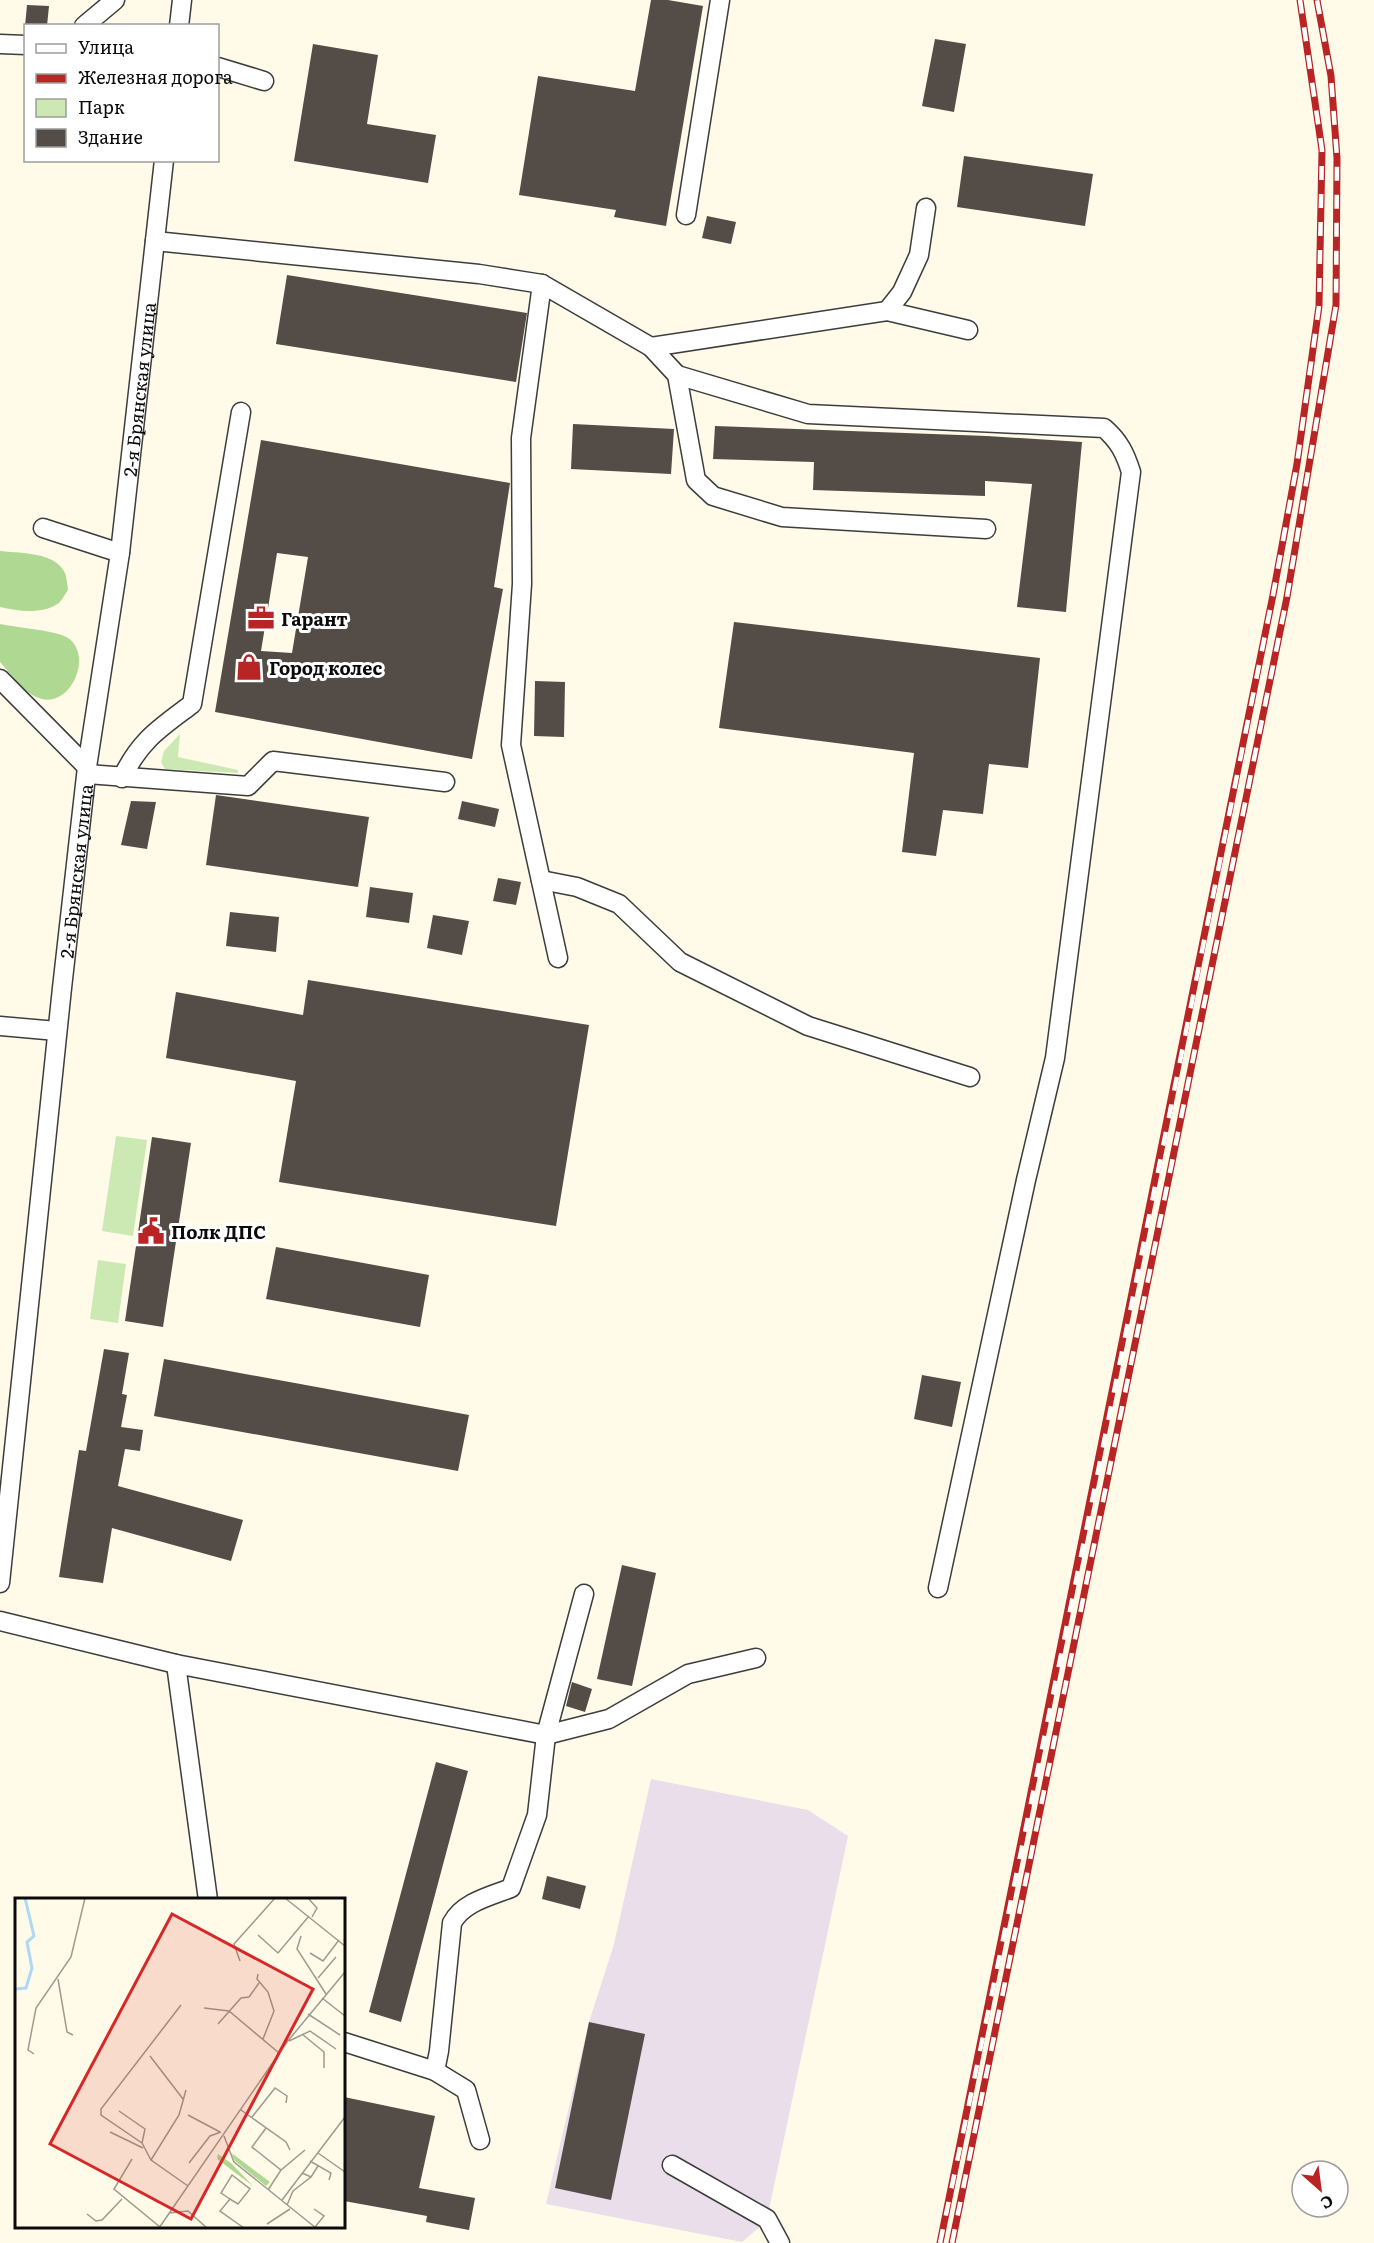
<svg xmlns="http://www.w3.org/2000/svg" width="1374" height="2243" viewBox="0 0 1374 2243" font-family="Literata,serif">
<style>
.industrial{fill:#e9deea}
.green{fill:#cce8b3}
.forest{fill:#afd992}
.building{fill:#534c47;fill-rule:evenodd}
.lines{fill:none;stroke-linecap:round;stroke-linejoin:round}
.minor-casing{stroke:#3d3d3d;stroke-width:21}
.minor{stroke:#fff;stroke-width:18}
.rail-casing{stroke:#b92425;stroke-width:7}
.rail{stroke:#fff;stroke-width:4.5;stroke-dasharray:14;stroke-linecap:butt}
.labels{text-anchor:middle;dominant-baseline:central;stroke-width:6;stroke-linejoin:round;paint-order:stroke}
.street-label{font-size:18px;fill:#0a0a0a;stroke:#fff}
.poi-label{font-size:18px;font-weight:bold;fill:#0a0a0a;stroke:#fff;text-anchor:start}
.inset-river{fill:none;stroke:#add8f6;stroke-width:3}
.inset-road{fill:none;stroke:#9d9b8f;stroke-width:1.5}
.view{fill:#d62828;fill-opacity:0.15;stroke:#d62828;stroke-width:3}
.inset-edge{fill:none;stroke:#0a0a0a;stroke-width:3}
</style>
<rect width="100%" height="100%" fill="#fffbe8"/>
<path class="industrial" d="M651 1779 808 1810 848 1836 767 2219 761 2226 742 2242 546 2204 589 2022 614 1944Z"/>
<path class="green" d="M180 734 178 757 238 770V773L165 769 161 762 164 751Z
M116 1136 147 1140 133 1236 102 1231Z
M98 1260 126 1264 118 1323 90 1319Z"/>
<path class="forest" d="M0 551C18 553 48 552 61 567 67 573 67 582 68 590 65 594 62 600 59 603 42 615 18 611 0 607Z
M0 624C14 627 59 631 68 638 93 655 72 706 42 699 25 695 12 675 0 662Z"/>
<path class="building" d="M651 0H668L703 6 666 226 614 217 616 210 519 195 538 76 635 91Z
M27 5 49 6 47 26H25Z
M935 39 966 44 954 112 922 106Z
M313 44 378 55 367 124 436 135 428 183 294 161Z
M964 156 1093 174 1085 226 957 207Z
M707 216 736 222 731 244 702 238Z
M287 275 527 313 516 382 276 344Z
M573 424 674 429 671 474 571 469Z
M715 426 987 436 1082 442 1066 612 1017 607 1032 484 985 481V496L813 490 814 462 713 459Z
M261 440 510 483 494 587 503 589 472 759 215 712ZM277 553 308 557 292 653 261 651Z
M734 622 1040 658 1028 768 989 764 983 814 943 810 936 856 902 852 914 753 719 728Z
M535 681 565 682 564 737 534 736Z
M216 795 369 817 358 887 206 865Z
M131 801 156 802 147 849 121 845Z
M462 801 499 809 495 827 458 819Z
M498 878 521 882 516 905 493 901Z
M370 887 413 893 409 923 366 917Z
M230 912 279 917 276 952 226 946Z
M433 915 469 921 462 955 427 948Z
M308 980 589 1025 556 1226 279 1182 296 1081 166 1058 176 992 303 1015Z
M152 1137 191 1143 163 1327 125 1321Z
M276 1247 429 1275 420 1327 266 1299Z
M104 1349 129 1353 122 1394 127 1395 121 1427 143 1430 140 1451 125 1449 118 1486 243 1520 231 1561 112 1528 103 1583 59 1577 79 1450 86 1451Z
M164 1359 469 1415 458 1471 154 1416Z
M922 1375 961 1382 952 1427 914 1419Z
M622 1565 656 1573 632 1686 597 1679Z
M572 1682 592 1689 585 1712 566 1706Z
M436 1762 468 1771 401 2022 369 2012Z
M547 1876 586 1886 580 1909 542 1899Z
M589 2022 645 2034 611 2200 555 2188Z
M344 2097 435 2116 419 2188 475 2198 469 2230 426 2222 427 2216 344 2201Z"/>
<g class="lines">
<defs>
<g id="minor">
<path d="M84 26 115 0"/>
<path d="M179 26 182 0"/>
<path d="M0 44 26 45"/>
<path d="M218 67 264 81"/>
<path d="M686 215 720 0"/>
<path d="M155 241 479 274 542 284 651 347 677 375 696 480 713 496 782 517 986 529"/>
<path d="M542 284 521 438 522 584 511 745 558 958"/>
<path d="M887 311 902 292 919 255 926 208"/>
<path d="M651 347 887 311 968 330"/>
<path d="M677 375 808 414 1104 428C1119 441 1125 453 1131 472L1055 1058 1026 1180 938 1588"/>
<path d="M43 528 120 553"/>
<path d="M0 679 87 767"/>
<path d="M87 774 248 786 273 761 445 782"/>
<path d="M122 778C140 740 160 728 192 704L241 412"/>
<path d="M541 880 577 887 619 904 680 962 808 1026 970 1077"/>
<path d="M0 1026 57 1031"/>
<path id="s1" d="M0 1583 62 988 87 767 120 553 164 160"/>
<path d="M0 1621 176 1664 546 1735 609 1719 688 1674 756 1658"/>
<path d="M176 1664 208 1900"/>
<path d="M344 2042 435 2071 466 2090 480 2140"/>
<path d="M435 2071 439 2051 452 1923C463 1902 491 1896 511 1888L537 1815 546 1735 584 1594"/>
<path d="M672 2165 767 2219 780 2243"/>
</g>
</defs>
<use href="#minor" class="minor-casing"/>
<use href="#minor" class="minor"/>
<defs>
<path id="rail" d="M940 2243C1055 1695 1163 1145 1273 595L1297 464 1319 306 1322 150 1300 0
M952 2243 1287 597 1336 305 1337 158 1331 76 1317 0"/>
</defs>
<use href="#rail" class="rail-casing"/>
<use href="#rail" class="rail"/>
</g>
<defs>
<symbol id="office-bare" viewBox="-9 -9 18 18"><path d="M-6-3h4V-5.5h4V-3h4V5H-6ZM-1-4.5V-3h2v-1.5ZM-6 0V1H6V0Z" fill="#b92425" stroke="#fff" stroke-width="2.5" paint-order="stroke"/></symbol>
<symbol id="shop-bare" viewBox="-9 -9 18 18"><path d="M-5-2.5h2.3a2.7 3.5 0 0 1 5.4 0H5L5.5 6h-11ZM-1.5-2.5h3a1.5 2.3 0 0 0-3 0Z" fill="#b92425" stroke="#fff" stroke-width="2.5" paint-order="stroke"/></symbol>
<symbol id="civic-bare" viewBox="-9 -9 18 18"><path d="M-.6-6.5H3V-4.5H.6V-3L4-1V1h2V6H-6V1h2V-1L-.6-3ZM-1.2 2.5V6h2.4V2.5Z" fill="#b92425" stroke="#fff" stroke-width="2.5" paint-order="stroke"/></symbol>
</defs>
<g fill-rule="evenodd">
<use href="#office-bare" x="242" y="599" width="38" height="38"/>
<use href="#shop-bare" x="230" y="648" width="38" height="38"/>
<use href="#civic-bare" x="132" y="1212" width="38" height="38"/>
</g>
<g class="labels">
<g class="street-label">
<text stroke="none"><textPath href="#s1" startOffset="1202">2-я Брянская улица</textPath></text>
<text stroke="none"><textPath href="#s1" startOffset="716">2-я Брянская улица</textPath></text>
</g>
<g class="poi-label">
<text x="281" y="618">Гарант</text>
<text x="269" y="667">Город колес</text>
<text x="171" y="1231">Полк ДПС</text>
</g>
</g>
<g transform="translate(15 1898)">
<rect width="330" height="330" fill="#fffbe8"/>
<path d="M203 256 216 265 238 288 202 261ZM217 256H218L255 284 251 288 220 263Z" fill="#afd992"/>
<path class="inset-river" d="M0 91 11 90 17 70 12 44 19 38 10 0"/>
<path class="inset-road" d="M270 0 330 48M293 0 302 10 297 19M243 37 263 55 294 18M286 38 282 51 311 96M295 55 308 63 324 42M225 63 219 46 260 0M243 76 242 81 253 94 259 113 248 141M303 80 321 59M43 81 52 134 58 137M307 100 330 118M189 110 214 113 264 155M293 116 325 137M203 126 226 100 234 99 244 85M287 136 309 154V170M274 143 295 133 321 151M19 156 13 152 21 110 56 59 70 0M135 158 168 201M226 212 271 244 275 252M104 213 130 231 127 245 136 262 173 288M173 217 205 234M237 219 260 190 272 198 271 205M251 230 237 249 266 272 290 252M95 234 128 250M209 238 219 264 301 330M127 245 86 217V211L166 107M303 255 330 274M117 261 99 291 145 329M136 262 164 217 171 192M295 263 316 275 314 282M174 265 195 238 206 234M287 275 296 279 303 268M253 292 266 272M215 301 206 295 217 277 235 291 223 306 215 301 205 313 229 330M267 302 330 219M272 307 278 293 296 279M299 311 309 318 300 329M154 315 173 313 192 330M72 316 81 323 87 322 107 301M252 326 275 311M144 330 272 144 330 74"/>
<path class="view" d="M157 16 298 91 176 321 35 246Z"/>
<rect width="330" height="330" class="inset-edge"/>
</g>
<rect x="24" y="24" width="195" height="138" fill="#ffffff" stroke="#9d9d9d" stroke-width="1.5"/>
<rect x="36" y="44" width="30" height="9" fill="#ffffff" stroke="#9d9d9d" stroke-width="1.5"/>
<text x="78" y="54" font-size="18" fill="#0a0a0a">Улица</text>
<rect x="36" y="74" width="30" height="9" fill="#b92425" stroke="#9d9d9d" stroke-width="1.5"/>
<text x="78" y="84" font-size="18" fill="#0a0a0a">Железная дорога</text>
<rect x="36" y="99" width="30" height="18" fill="#cce8b3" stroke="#9d9d9d" stroke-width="1.5"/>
<text x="78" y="114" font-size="18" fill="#0a0a0a">Парк</text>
<rect x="36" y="129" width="30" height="18" fill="#534c47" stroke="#9d9d9d" stroke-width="1.5"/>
<text x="78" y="144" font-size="18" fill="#0a0a0a">Здание</text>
<g transform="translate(1320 2189) rotate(152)"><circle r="28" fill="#ffffff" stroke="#9d9d9d" stroke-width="1.5"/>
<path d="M0-4.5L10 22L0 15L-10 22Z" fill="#b92425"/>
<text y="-9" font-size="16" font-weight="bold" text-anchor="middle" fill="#0a0a0a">С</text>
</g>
</svg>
